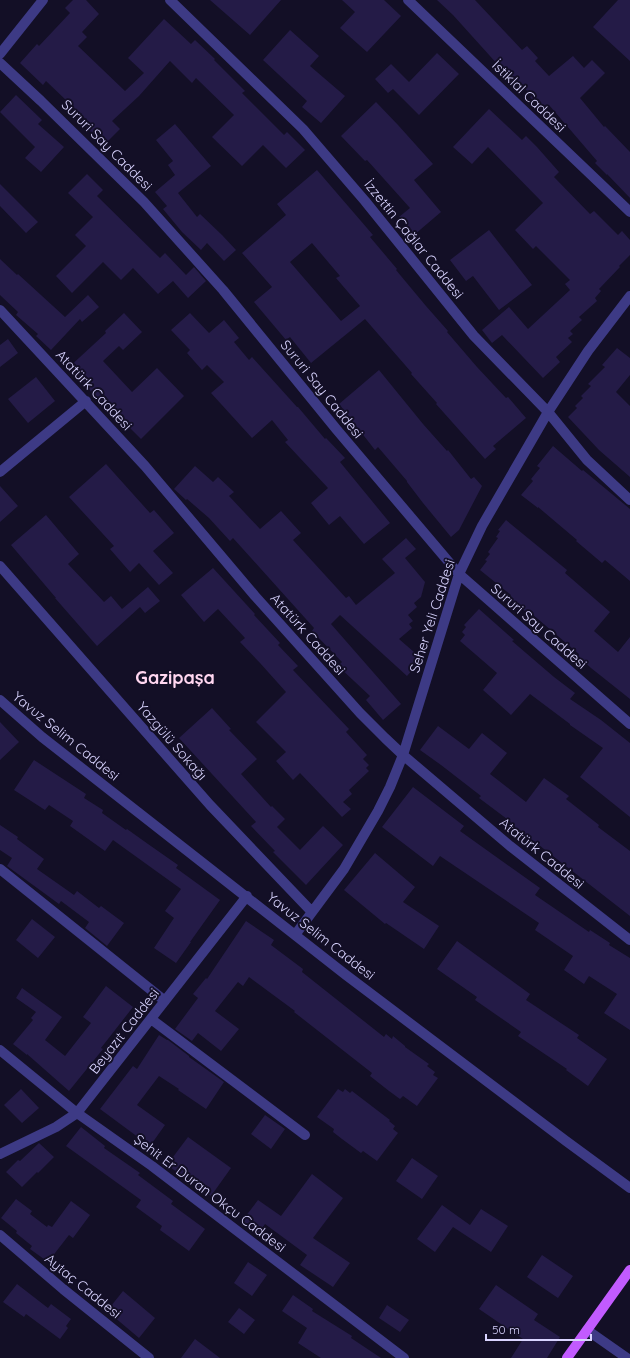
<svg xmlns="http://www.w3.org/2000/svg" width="630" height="1358" viewBox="0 0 630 1358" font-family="Quicksand,sans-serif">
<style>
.building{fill:#241b47;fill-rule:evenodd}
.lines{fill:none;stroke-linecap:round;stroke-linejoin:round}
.minor{stroke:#3d3a85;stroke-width:10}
.major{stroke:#c25bff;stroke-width:10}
.labels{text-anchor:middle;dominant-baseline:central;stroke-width:4;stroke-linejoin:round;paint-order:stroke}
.street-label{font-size:14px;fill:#d9d4ff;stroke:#130f26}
.district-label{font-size:18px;font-weight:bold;fill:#ffd6f0;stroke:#130f26}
</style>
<rect width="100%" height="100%" fill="#130f26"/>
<path class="building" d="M73 0H86L99 14 82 32 87 37 78 46 125 91 144 73 128 58 164 19 191 44 195 40 215 59 214 60 245 91 242 93 284 135 287 132 305 150 286 168 263 145 242 166 212 137 234 115 196 78 192 83 170 61 139 96 112 121 120 129 104 145 86 127 90 123 46 81 43 85 20 63 37 44 39 46 70 13 65 8Z
M210 0H281L250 35Z
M342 0H384L401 16 367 52 340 28 355 12Z
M437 0H475L522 50 527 46 538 58 535 61 549 76 573 56 584 68 592 60 605 73 580 98 604 127 605 126 630 152V198L607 174V175L595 163 597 161 549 105 543 111 530 97 532 96 516 79 515 80 500 65 499 66 453 15Z
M618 0H630V61L593 27Z
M290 30 319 56 310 66 345 96 321 123 302 107 307 101 263 60Z
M437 53 459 74 419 115 393 89 388 93 375 79 391 64 409 82Z
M16 95 42 120 38 124 64 147 41 172 25 158 35 147 0 112Z
M376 102 398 125 433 164 414 180 441 212 414 235 399 217 410 208 367 160 365 161 341 136Z
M489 109 522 140 526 136 537 147 559 172 554 177 590 214 594 211 618 235 622 231 630 240V255L619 266 620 267 599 289 601 291 595 298 597 301 579 317 582 320 570 331 573 334 568 338 572 342 556 357 560 362 543 378 502 335 492 343 482 330 509 307 528 329 570 290 565 284 570 280 536 246 533 249 515 230 543 203 488 147 472 164 453 147Z
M175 124 211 166 178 193 197 217 200 214 222 235 236 250 224 261 207 243 201 250 182 232 163 209 167 206 155 192 175 175 168 165 173 161 156 140Z
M317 170 373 235 370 237 397 269 396 270 426 306 448 331 447 332 477 367 506 398 508 397 526 418 493 446 496 449 485 459 436 404 437 403 411 374 412 373 365 319 311 363 290 337 286 340 254 302 272 287 242 253 286 215 277 204ZM312 243 340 276 336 278 360 306 341 321 290 262Z
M87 174 103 190 97 196 160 258 165 253 186 275 194 267 206 281 188 298 173 281 158 294 133 268 121 280 103 262 72 293 56 276 86 246 75 235 93 217 68 193Z
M0 184 38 222 26 233 0 206Z
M489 230 532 285 499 310 473 276 466 281 450 260Z
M0 259 17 275 18 274 65 317 88 295 99 307 82 322 80 319 51 350 36 336 38 334 16 315 18 312 0 295Z
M124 313 142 332 123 350 119 346 103 361 132 392 157 368 184 396 141 439 102 400 100 402 82 381 80 382 67 369 106 333 105 331Z
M190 313 209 333 224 320 239 338 234 342 249 360 252 357 297 407H298L325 439 326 438 345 458 340 462 390 523 364 544 340 516 329 525 311 503 328 488 285 442 288 440 272 420 252 438 211 393 224 382 207 365 202 370 187 353 190 350 171 330Z
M8 339 18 353 0 367V345Z
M617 348 630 358V375L616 392 630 406V477L599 450 568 417 577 408 575 406 583 398 581 396 591 386 588 384 605 367 602 365Z
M379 370 423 424 447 451 448 450 471 479 474 477 482 486 459 530 451 537 423 503 407 482V481L378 447 375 450 339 404Z
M36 377 55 401 28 423 8 399Z
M553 446 582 471 583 470 630 509V581L605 560 602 563 576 541 577 540 538 507V508L521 495 533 481 531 479 540 468 537 466Z
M106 464 150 513 154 510 174 533 153 551 173 573 159 585 139 563 130 572 110 549 114 546 69 497Z
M195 466 213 482 218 477 234 492 229 496 260 529 281 511 301 533 293 540 346 598 349 596 356 605 395 573 382 559 406 538 416 549 405 558 425 582 421 597 414 603 417 607 408 615 413 621 409 624 412 628 399 639 422 659 407 676 340 615 331 624 401 704 383 720 366 700 370 696 338 666 342 662 312 631 314 628 233 538 230 541 209 518 187 499 186 500 174 489Z
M0 486 18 506 0 522Z
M46 515 79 554 68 564 104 602 111 596 122 609 148 587 160 601 145 613 140 607 97 646 55 598H56L11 545Z
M506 520 567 570 565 573 610 612 594 631 618 652 630 637V699L591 668 578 656 579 654 532 614 531 616 509 598 511 595 480 570 487 561 485 560 490 554 488 552 498 538 496 537 500 531 498 530Z
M213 568 255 614 254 615 280 643 278 645 298 666 293 670 349 729 346 732 367 755 363 759 369 765 366 768 369 771 349 790 352 794 343 802 351 809 342 817 300 773 293 780 276 761 286 752 256 722 286 692 260 663 240 642 245 638 218 609 204 622 181 595Z
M479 609 514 640 512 641 554 677 575 693 570 699 601 720 630 743V817L580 777 603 748 570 725V724L530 694 511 715 483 690 497 673 460 641 465 635 462 632 466 627 464 625Z
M212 708 231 729 229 730 257 759 241 774 271 807 272 806 285 819 277 827 300 850 323 826 343 845 306 885 273 852 275 851 251 826 256 822 179 738Z
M0 722 19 742 0 760Z
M438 726 469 749 482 733 507 753 490 774 526 802 544 778 569 796 566 799 599 825 598 827 630 851V916L535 842 509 825 511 822 479 798 481 796 441 765 420 750Z
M34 760 86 794 84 798 103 810 102 813 126 830 127 829 148 844 178 865 176 868 220 900 190 942H191L176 963 154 948 174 918 165 911 181 889 113 840 105 851 70 826 73 821 49 805 45 810 14 790Z
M413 787 464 826 460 831 540 888 535 895 589 932 590 930 610 943 609 945 630 958V1030L604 1013 617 994 589 976 584 984 564 970 573 956 535 930 539 923 440 856 433 866 382 827Z
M0 825 18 837 17 839 44 859 37 869 74 895 77 891 99 908 101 906 124 923 107 946 85 928 89 922 61 901 59 904 7 866 12 858 0 850Z
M375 853 415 887 403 902 439 926 424 949 386 923 385 924 344 890Z
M32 919 55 937 38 958 16 940Z
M246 921 274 940 271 945 303 969 302 972 384 1037 386 1034 392 1039 393 1036 405 1046V1047L429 1064 427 1066 435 1072 433 1075 438 1078 417 1106 403 1096 400 1099 389 1091 370 1076 372 1073 294 1012 295 1011 249 977 243 986 238 982 215 1011 239 1029 221 1051 198 1033 192 1041 175 1029 198 998 193 994 206 978 207 979Z
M457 941 530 994 526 1000 579 1035 577 1038 607 1059 588 1086 566 1070 567 1069 518 1036 521 1032 475 1000 477 997 437 969Z
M106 986 133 1007 101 1048 103 1049 69 1091 27 1054V1055L13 1044 33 1020 31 1018 36 1012 16 998 22 988 62 1017 45 1040 65 1056 91 1023 83 1017Z
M159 1035 167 1040H168L189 1056V1057L224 1082 206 1109 178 1090 179 1089 159 1076 137 1105 165 1125 150 1146 100 1109 133 1066 137 1069Z
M21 1089 39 1108 22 1123 4 1105Z
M338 1089 343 1092 345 1089 350 1093 352 1091 390 1120 389 1121 395 1126 393 1129 398 1133 377 1161 363 1151 361 1153 342 1139 333 1132 334 1129 317 1117Z
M265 1115 285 1129 271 1149 251 1134Z
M81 1127 105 1146 104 1148 140 1173 138 1175 173 1201 171 1204 205 1229 189 1251 160 1230 162 1226 136 1207 141 1200 66 1146Z
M188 1137 231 1168 211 1196 167 1165Z
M39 1143 54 1157 38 1173 37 1172 22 1187 6 1172 18 1160 20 1161Z
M412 1158 438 1176 422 1199 396 1181Z
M312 1174 343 1198 313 1238 350 1263 333 1287 300 1265 307 1255 265 1224 259 1233 242 1221 258 1200 281 1216Z
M16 1199 32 1211 30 1214 47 1227 48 1225 52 1227 71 1201 90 1215 73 1238 69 1235 48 1262 30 1249 32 1246 16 1233 17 1231 1 1218Z
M442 1205 470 1225 481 1209 508 1226 491 1252 453 1227 435 1252 417 1239Z
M542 1255 573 1276 558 1298 527 1277Z
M248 1262 267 1275 252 1296 234 1283Z
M17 1284 48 1308 51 1304 71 1319 66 1326 68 1328 60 1339 26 1314 24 1317 3 1302Z
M496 1285 538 1314 534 1320 560 1337 547 1358H511L523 1339 479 1309Z
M123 1291 155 1318 139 1338 107 1311Z
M293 1295 313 1309 312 1311 352 1336 351 1338 381 1358H321L298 1343 307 1328 282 1311Z
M387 1305 409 1320 400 1332 379 1318Z
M239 1308 255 1320 244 1334 228 1322Z
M195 1339 220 1358H181Z"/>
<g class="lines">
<path class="minor" d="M170 0 303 129 365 201 474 336 548 412 587 460 630 500
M408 0 630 212
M0 54 43 0
M0 63 41 101 144 202 223 290 337 430 459 574 630 724
M0 310 145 466 255 596 360 713 385 738 403 755 510 846 630 940
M0 472 86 401
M0 566 210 805 312 912
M0 700 42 737 346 975 566 1141 630 1188
M0 869 165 1001
M295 935 344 869 378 811 390 787 403 755 459 574 482 526 548 412 588 351 630 296
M151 1019 305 1135
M0 1050 77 1113 152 1166 404 1358
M0 1154 56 1127 77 1113 247 896
M0 1235 63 1289 149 1358
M587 1330 627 1358"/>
<path class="major" d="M567 1358 630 1270"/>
</g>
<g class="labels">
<g class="street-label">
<text transform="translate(529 96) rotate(44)">İstiklal Caddesi</text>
<text transform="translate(107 145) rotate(45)">Sururi Say Caddesi</text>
<text transform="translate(414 239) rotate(51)">İzzettin Çağlar Caddesi</text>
<text transform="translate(322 389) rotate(51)">Sururi Say Caddesi</text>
<text transform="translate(94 390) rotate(47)">Atatürk Caddesi</text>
<text transform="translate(432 616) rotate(-72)">Seher Yeli Caddesi</text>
<text transform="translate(539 626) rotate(41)">Sururi Say Caddesi</text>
<text transform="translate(308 634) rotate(48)">Atatürk Caddesi</text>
<text transform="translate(66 736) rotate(39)">Yavuz Selim Caddesi</text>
<text transform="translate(172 741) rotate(49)">Yazgülü Sokağı</text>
<text transform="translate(542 853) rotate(39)">Atatürk Caddesi</text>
<text transform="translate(321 936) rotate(38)">Yavuz Selim Caddesi</text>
<text transform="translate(124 1031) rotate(-52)">Beyazıt Caddesi</text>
<text transform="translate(210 1193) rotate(37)">Şehit Er Duran Okçu Caddesi</text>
<text transform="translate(83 1286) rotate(39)">Aytaç Caddesi</text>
</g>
<g class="district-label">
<text x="175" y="677">Gazipaşa</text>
</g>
</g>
<path d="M486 1334v6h105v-6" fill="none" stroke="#d9d4ff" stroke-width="2"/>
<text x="492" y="1334" font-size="12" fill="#d9d4ff" stroke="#130f26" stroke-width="3" paint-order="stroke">50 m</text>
</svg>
